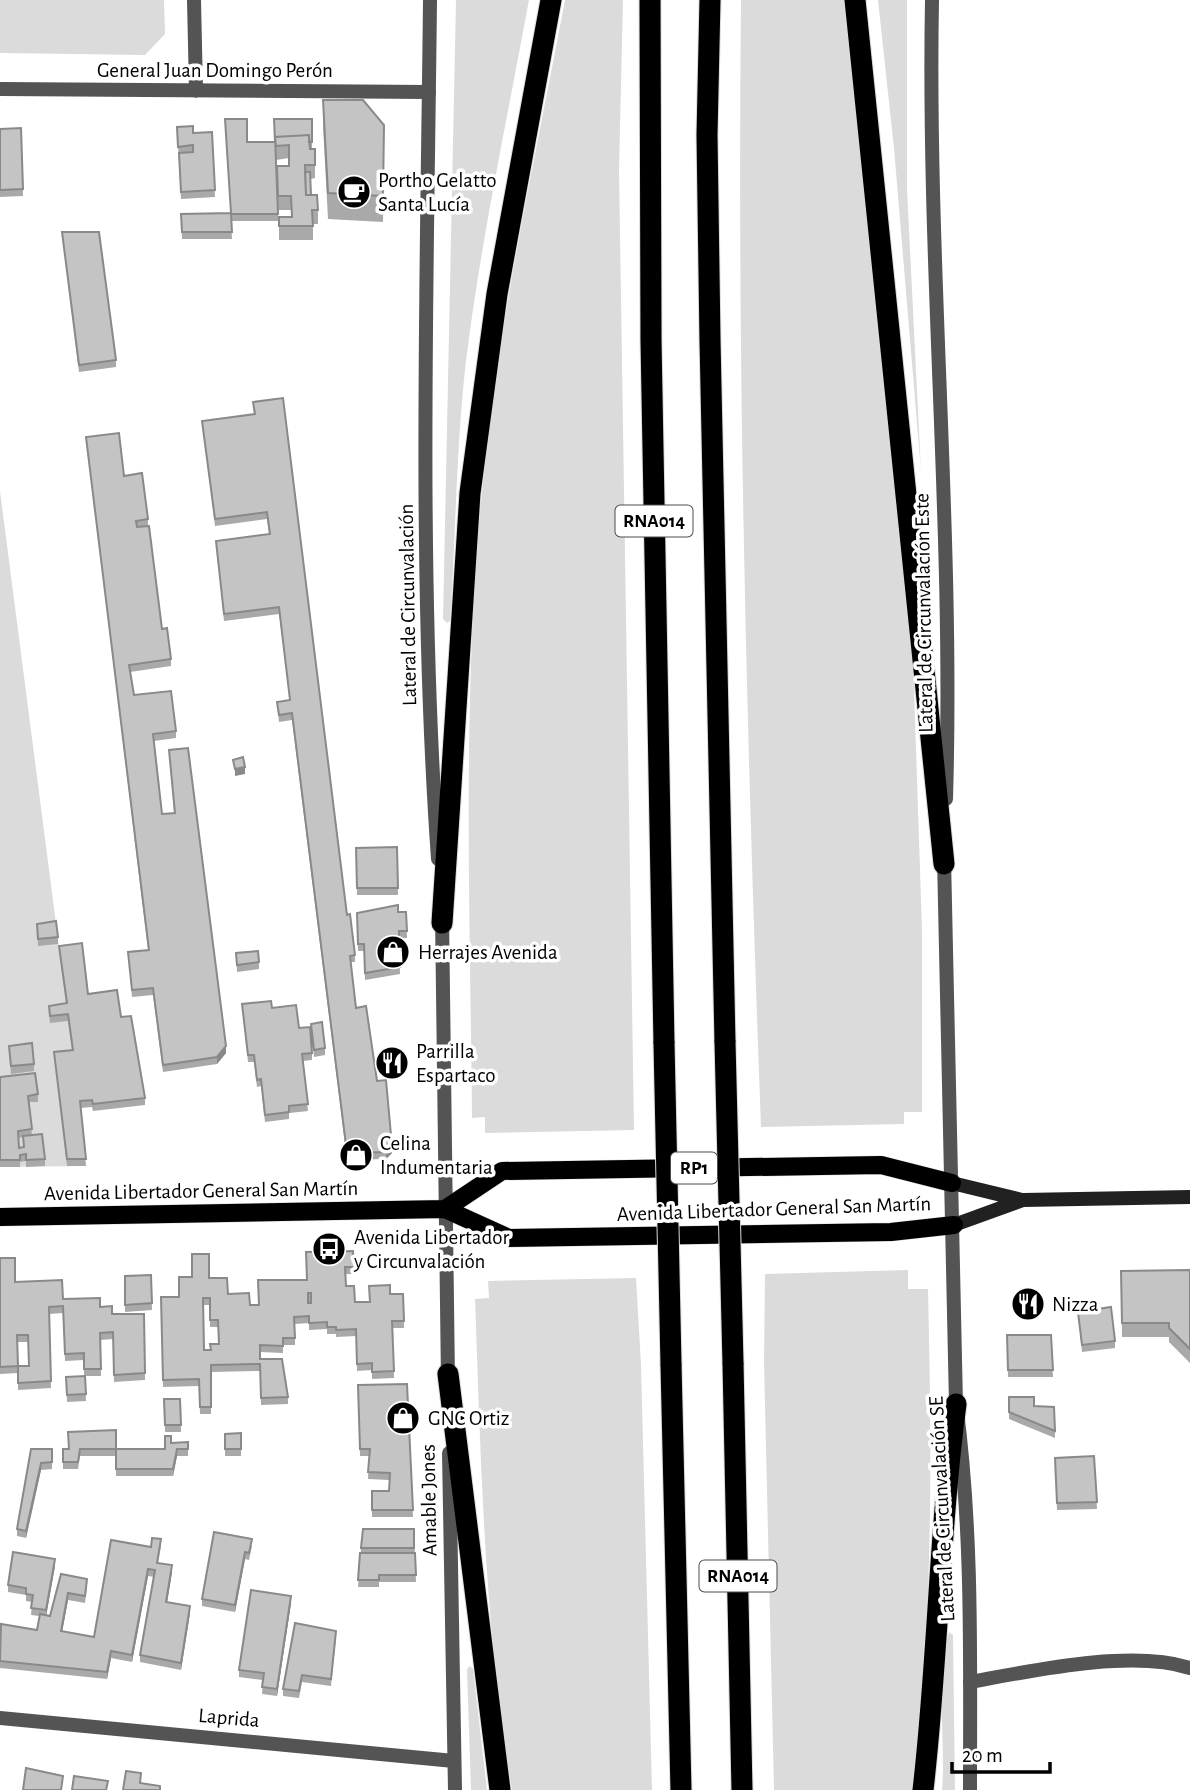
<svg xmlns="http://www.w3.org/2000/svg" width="1190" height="1790" viewBox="0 0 1190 1790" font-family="'Alegreya Sans',sans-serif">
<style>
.green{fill:#dbdbdb}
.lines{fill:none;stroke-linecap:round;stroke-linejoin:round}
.primary-casing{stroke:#dbdbdb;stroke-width:19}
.motorway-casing{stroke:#dbdbdb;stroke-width:23}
.service{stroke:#545454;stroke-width:14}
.minor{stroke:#545454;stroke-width:14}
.tertiary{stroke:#545454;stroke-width:14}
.secondary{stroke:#212121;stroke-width:14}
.primary{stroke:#000;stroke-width:18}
.motorway{stroke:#000;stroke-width:21}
.motorway-bridge-casing{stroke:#dbdbdb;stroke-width:23;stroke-linecap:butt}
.motorway-bridge{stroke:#000;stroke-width:21}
.wall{fill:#a9a9a9;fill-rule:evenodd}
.shaded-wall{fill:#898989}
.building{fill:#c4c4c4;stroke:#898989;stroke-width:2;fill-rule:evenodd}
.labels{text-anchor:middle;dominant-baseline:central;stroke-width:7;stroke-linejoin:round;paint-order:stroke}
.shield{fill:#fff;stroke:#4c4c4c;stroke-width:2}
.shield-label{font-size:19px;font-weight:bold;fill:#000}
.street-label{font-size:21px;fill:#000;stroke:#fff}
.poi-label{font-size:21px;fill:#000;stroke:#fff;text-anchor:start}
</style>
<rect width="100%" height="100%" fill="#fff"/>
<path class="green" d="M0 0H164L165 34 145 55 0 53Z
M456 0H529C507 120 481 240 466 361 456 447 456 534 450 621L447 623 443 619Z
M565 0H623L619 169 634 1130 485 1133V1117L472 1118C470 899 461 680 485 462 502 307 536 153 565 0Z
M741 0H844L913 658 922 930V1112H904V1124L761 1127C747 752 737 375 741 0Z
M878 0H907V189L921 471 894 148Z
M0 491 80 1109 86 1166 0 1167Z
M908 1270V1289H928C932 1460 933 1620 913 1790H774L764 1362 765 1274Z
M636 1278 641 1365 652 1790H512C484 1628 481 1463 475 1299L489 1298 488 1281Z
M949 1632 953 1635 955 1790H942C946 1742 935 1678 949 1632Z
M470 1666 473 1669 487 1790H471L467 1669Z"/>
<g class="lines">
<defs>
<path id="primary" d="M445 1209 502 1171 881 1165 952 1183
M0 1217 445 1209 509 1238 891 1232 954 1225"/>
<path id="motorway" d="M650 0 651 340 664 1043
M710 0 707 135 710 340 725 1042
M855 0 944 864
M442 923 470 493 497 294 551 0
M733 1363 742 1790
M671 1364 681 1790
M448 1374 500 1790
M923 1790C938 1661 939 1532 956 1404"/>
</defs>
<use href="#primary" class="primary-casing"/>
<use href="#motorway" class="motorway-casing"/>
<path class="service" d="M970 1682C1031 1671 1131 1649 1190 1668"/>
<path class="minor" d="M194 0 196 91
M0 89 429 92
M0 1718 454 1761"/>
<path class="tertiary" d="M430 0C427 286 418 574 438 859
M932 0C927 267 954 532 946 799
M944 858 956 1404C973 1532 970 1661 970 1790
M442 914 448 1381
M449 1453 455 1790"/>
<path class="secondary" d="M952 1183 1022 1200
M954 1225 1023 1200 1190 1197"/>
<use href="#primary" class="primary"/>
<use href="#motorway" class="motorway"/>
<defs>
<path id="motorway-bridge" d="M725 1042 733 1363
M664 1043 671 1364"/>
</defs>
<use href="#motorway-bridge" class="motorway-bridge-casing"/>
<use href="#motorway-bridge" class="motorway-bridge"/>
</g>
<path class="wall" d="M323 100 384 151 383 222 328 219 323 126Z
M312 119V149H315V178L311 179V195L318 210V224H313V240H279V217H292L291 210H278V221H231L232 239H182L181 214 230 213 247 142H274ZM289 158V166L277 174 276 160Z
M177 127 193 133 212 132 215 197 181 199Z
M21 128 23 196 0 197V129Z
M62 232 116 360V367L79 372Z
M253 402 355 955V962H351L356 1008 377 1081 392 1153 386 1159 347 1160 292 720 279 722 277 702 290 700 279 614 224 621 216 541 269 534 267 519 215 526 202 421 254 414Z
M86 437 124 476 148 519V526L162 629 171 659V666L130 672 134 695 176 731V738L154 741 162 814 174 813 169 750 226 1053 217 1064 163 1072 153 995 132 997 128 952 148 950Z
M397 847 398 895H357L356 848Z
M406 912 407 938H399L400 974 365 980 364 951H358L357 913Z
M37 924 58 937V944L38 946Z
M59 946 88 994 121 1017 145 1098V1105L93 1111 92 1107 80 1108 86 1166H67L54 1052 72 1050 68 1021 50 1023 49 1013V1006L66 1004Z
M236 953 259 962V969L237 972Z
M242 1004 272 1008 299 1028 312 1053V1060L303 1061 308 1111 289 1113V1119L265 1122 261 1086 257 1087 254 1062H248Z
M311 1024 325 1048V1055L314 1057Z
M9 1046 34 1064V1071L11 1074Z
M0 1077 38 1094V1102H29L32 1135 45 1159V1166L26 1167V1161L20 1162V1167H0ZM23 1137 24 1147 19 1148V1138Z
M353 1251 354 1274H346V1286L355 1302H369L390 1294H403L404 1328H393L394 1378 372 1379V1370L357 1371 356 1336 336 1337V1334H327V1329L309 1330V1323L295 1324V1345H283V1353L260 1352V1359L288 1397V1404L261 1405 260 1371 211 1372V1414H200L199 1386 163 1387 161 1297H179L192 1277 209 1278 228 1294 250 1305H259L307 1280ZM203 1305H210V1327H218L219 1344 210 1350H204Z
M0 1258 15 1282 63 1299 100 1307 112 1314H144L145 1380 114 1382 113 1339 100 1340 101 1376H85L86 1401 67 1402 66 1377 84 1376V1360L65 1361 63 1313 49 1314 51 1388 18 1390V1373L0 1374ZM17 1342H28L29 1366H18Z
M1190 1270V1363L1169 1342V1337H1122L1121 1271Z
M151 1275 152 1310 125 1312V1276Z
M1078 1312 1115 1341V1348L1082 1352Z
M1007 1335H1051L1053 1377H1008Z
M407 1384 413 1517H372V1491H389V1480L368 1479 369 1456H360L358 1385Z
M1009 1397 1034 1406 1055 1431V1438L1009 1419Z
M164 1399H180L181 1432H165Z
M241 1433V1456H225V1434Z
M188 1442V1456H177L173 1476H116V1456H80L78 1469H63V1449H165L171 1443Z
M31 1449 52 1462V1469L41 1470 26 1538 17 1536V1529Z
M1094 1456 1097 1509 1057 1510 1055 1458Z
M414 1529 416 1582H379V1587H358L361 1548Z
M214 1532 252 1546 249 1560 245 1559 235 1612 202 1606V1599Z
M161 1546 158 1563 172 1572 167 1602 190 1613 181 1670 140 1662V1655L154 1577 148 1576 132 1662 111 1658 107 1679 0 1668V1628L37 1630 39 1616 31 1615 32 1602 26 1601V1595L8 1592V1585L55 1566 46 1615 50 1616 61 1574 87 1586 85 1603 68 1600 62 1632 94 1637 151 1547Z
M291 1603 277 1696 262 1694 263 1680 239 1677V1670Z
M336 1638 331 1686 302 1682 299 1698 283 1696V1689Z"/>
<path class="shaded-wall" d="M245 767V774L235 776V769Z
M226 1046V1053L217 1064V1057Z
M392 1146V1153L386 1159V1152Z
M177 1449V1456L173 1476V1469Z
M41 1463V1470L26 1538V1531Z
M245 1552V1559L235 1612V1605Z
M55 1559V1566L46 1617V1610Z
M172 1565V1572L166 1609V1602Z
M148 1569V1576L132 1662V1655Z
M68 1593V1600L61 1638V1631Z
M291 1596V1603L277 1696V1689Z
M190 1606V1613L181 1670V1663Z
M111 1651V1658L107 1679V1672Z"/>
<path class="building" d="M323 100H363L384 125 383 196 328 193Z
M225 119H247V142H275L274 119H312V142H309V135L275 137 278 214H231L232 232H182L181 214 231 213Z
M193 126V133L212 132 215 190 181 192 179 153 193 152V145L178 147 177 127Z
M21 128 23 189 0 190V129Z
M309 135 310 149H315V165H305L306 195H317L318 210H312L313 226H279V217H292L291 196H278L277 166H289V145L276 146 275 137Z
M305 172H310L311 195H306Z
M62 232H99L116 360 79 365Z
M283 398 347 915 350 914 355 955 350 956 356 1008 366 1006 377 1081 386 1080 392 1146 386 1152 347 1153 292 713 279 715 277 702 290 700 279 607 224 614 216 541 270 534 267 512 215 519 202 421 255 414 253 402Z
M119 433 124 476 142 473 148 519 136 521 137 527 149 526 162 629 167 628 171 659 129 665 134 695 171 691 176 731 153 734 162 814 175 813 169 750 188 748 226 1046 217 1057 163 1065 153 988 132 990 128 952 149 950 86 437Z
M243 757 245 767 235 769 233 760Z
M397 847 398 888H357L356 848Z
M398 905V912H406L407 931H399L400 967 365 973 364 944H358L357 913Z
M56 921 58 937 38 939 37 924Z
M82 943 88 994 117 990 121 1017 131 1016 145 1098 93 1104 92 1100 80 1101 86 1159H67L54 1052 73 1050 68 1014 50 1016 49 1006 67 1003 59 946Z
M258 951 259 962 237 965 236 953Z
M271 1001 272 1008 296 1005 299 1028 310 1027 312 1053 302 1054 308 1104 289 1106V1112L265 1115 261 1079 257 1080 254 1055H248L242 1004Z
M322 1022 325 1048 314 1050 311 1024Z
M32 1043 34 1064 11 1066 9 1046Z
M35 1073 38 1094 28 1096 32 1129 18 1131 19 1148 24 1147 23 1136 42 1134 45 1159 26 1160V1154L20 1155V1160H0V1077Z
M353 1251 354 1267H345L346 1286H354L355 1302H370L369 1286 390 1285V1294H403L404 1321H392L394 1371 372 1372V1363L357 1364 356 1329 336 1330V1327H327V1322L309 1323V1316L294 1317 295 1338H283V1346L260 1345V1359H282L288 1397 261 1398 260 1364 211 1365V1407H200L199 1379 163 1380 161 1297H179V1277H192V1254H209V1278H227L228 1294 249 1293 250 1305H259L258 1280H307L306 1252ZM308 1293H311V1303H308ZM203 1298H210V1320H218L219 1344H210L211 1350H204Z
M0 1258H15V1282L62 1280 63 1299 100 1298V1307L112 1306V1314H144L145 1373 114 1375 113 1332 100 1333 101 1369H84V1353L65 1354 63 1306 49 1307 51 1381 18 1383V1366L0 1367ZM17 1335H28L29 1366H18Z
M1190 1270V1349L1169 1328V1323H1122L1121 1271Z
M151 1275 152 1303 125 1305V1276Z
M1111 1307 1115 1341 1082 1345 1078 1312Z
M1007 1335H1051L1053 1370H1008Z
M85 1376 86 1394 67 1395 66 1377Z
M407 1384 413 1510H372V1491H389L390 1473 368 1472 370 1449H360L358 1385Z
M1009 1397H1034V1406L1054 1407 1055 1431 1009 1412Z
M164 1399H180L181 1425H165Z
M116 1430V1449H165V1436H171V1443L188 1442V1449H177L173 1469H116V1449H80L78 1462H63V1449H69L68 1432Z
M241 1433V1449H225V1434Z
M31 1449H52V1462L41 1463 26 1531 17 1529Z
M1094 1456 1097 1502 1057 1503 1055 1458Z
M363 1529H414V1548H361Z
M214 1532 252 1539 249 1553 245 1552 235 1605 202 1599Z
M152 1538 161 1539 157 1563 172 1565 166 1602 190 1606 181 1663 140 1655 155 1570 148 1569 132 1655 111 1651 107 1672 0 1661 1 1624 37 1630 40 1614 50 1616 61 1574 87 1579 85 1596 68 1593 61 1631 94 1637 111 1540 151 1547Z
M13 1552 55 1559 46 1610 31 1608 33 1595 26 1594V1588L8 1585Z
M360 1553H415L416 1575H379V1580H358Z
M251 1590 291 1596 277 1689 262 1687 264 1673 239 1670Z
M295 1623 336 1631 331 1679 302 1675 299 1691 283 1689Z
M26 1768 63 1776 61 1790H23Z
M126 1771 141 1773 140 1783 160 1786V1790H123Z
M74 1776 108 1781 106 1790H72Z"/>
<defs>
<symbol id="cafe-disc" viewBox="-11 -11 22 22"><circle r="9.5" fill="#000" stroke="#fff"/><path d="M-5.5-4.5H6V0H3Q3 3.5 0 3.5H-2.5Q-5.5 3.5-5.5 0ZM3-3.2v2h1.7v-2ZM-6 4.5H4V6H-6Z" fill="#fff"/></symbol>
<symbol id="shop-disc" viewBox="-11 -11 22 22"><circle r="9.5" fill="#000" stroke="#fff"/><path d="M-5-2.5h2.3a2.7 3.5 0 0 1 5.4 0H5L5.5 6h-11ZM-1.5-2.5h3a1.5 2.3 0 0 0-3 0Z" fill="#fff"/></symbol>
<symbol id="restaurant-disc" viewBox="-11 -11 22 22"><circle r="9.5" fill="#000" stroke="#fff"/><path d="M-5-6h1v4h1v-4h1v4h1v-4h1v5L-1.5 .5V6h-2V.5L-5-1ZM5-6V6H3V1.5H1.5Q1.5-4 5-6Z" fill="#fff"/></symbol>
<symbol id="bus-disc" viewBox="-11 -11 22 22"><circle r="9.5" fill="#000" stroke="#fff"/><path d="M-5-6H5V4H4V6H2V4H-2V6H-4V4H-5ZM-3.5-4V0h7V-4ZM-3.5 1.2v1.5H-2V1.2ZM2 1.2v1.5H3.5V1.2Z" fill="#fff"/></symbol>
</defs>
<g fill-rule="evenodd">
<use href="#cafe-disc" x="335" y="173" width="38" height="38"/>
<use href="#shop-disc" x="374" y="933" width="38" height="38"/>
<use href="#restaurant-disc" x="373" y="1044" width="38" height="38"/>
<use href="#shop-disc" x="337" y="1136" width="38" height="38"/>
<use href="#bus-disc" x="310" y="1230" width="38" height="38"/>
<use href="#restaurant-disc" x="1009" y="1285" width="38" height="38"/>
<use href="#shop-disc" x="384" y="1399" width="38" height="38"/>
</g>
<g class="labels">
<g class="shield">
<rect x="615.5" y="505.5" width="77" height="31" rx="5"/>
<rect x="671" y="1152.5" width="46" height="31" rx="5"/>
<rect x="699.5" y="1560.5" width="77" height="31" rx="5"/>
</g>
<g class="shield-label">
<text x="654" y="521">RNA014</text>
<text x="694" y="1168">RP1</text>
<text x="738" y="1576">RNA014</text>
</g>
<g class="street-label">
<text x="215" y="70">General Juan Domingo Perón</text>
<text transform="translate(408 605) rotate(-91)">Lateral de Circunvalación</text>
<text transform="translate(924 613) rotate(-91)">Lateral de Circunvalación Este</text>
<text transform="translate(201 1191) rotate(-1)">Avenida Libertador General San Martín</text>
<text transform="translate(774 1209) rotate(-2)">Avenida Libertador General San Martín</text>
<text transform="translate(429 1500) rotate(-91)">Amable Jones</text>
<text transform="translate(942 1509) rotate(-93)">Lateral de Circunvalación SE</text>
<text transform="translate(229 1718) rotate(5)">Laprida</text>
</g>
<g class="poi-label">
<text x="378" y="180">Portho Gelatto<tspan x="378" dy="24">Santa Lucía</tspan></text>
<text x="418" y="952">Herrajes Avenida</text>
<text x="416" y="1051">Parrilla<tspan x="416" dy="24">Espartaco</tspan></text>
<text x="380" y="1143">Celina<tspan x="380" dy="24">Indumentaria</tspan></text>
<text x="354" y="1237">Avenida Libertador<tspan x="354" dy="24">y Circunvalación</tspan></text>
<text x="1052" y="1304">Nizza</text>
<text x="428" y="1418">GNC Ortiz</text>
</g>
</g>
<path d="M952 1762v10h98v-10" fill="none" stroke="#000000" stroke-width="3.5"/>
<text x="962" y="1762" font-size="21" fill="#000000" stroke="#ffffff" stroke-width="5" paint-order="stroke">20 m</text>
</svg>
